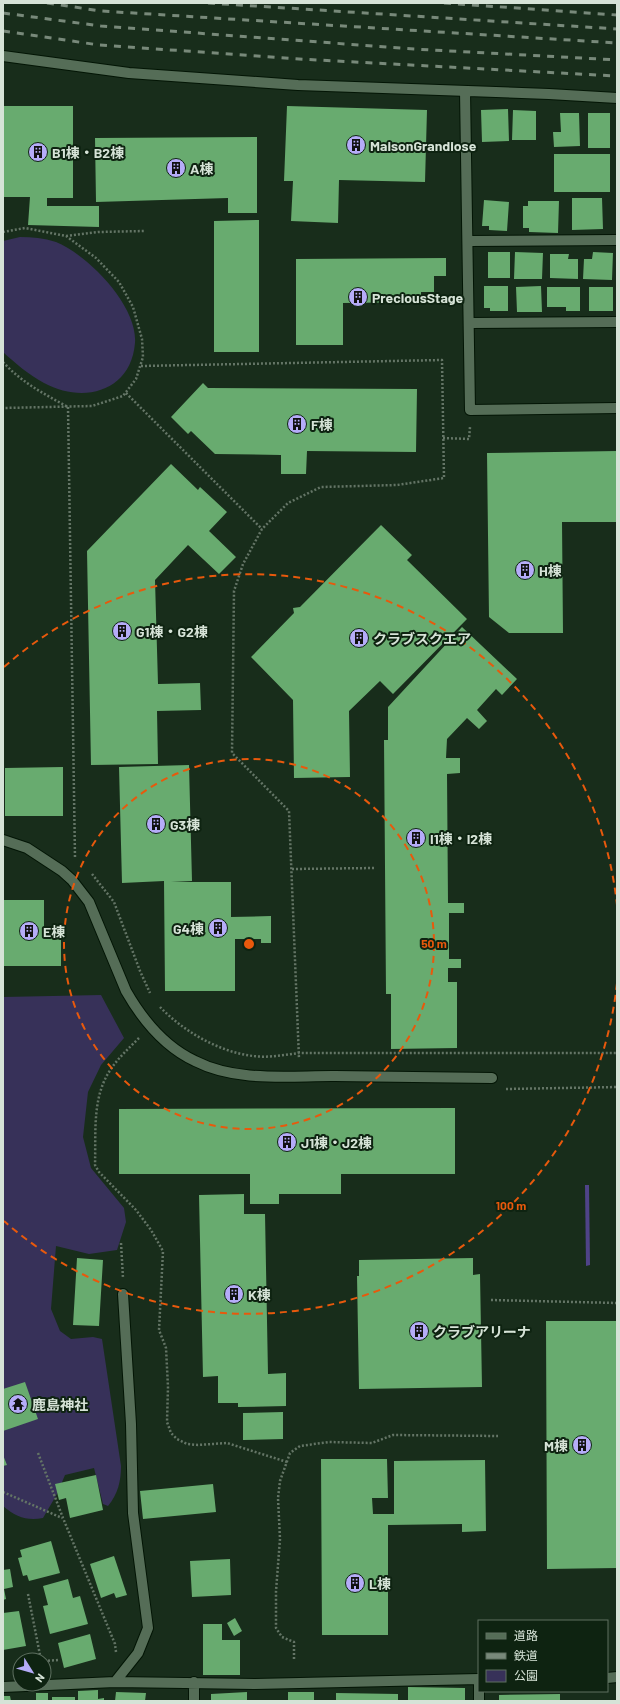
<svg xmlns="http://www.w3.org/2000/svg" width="620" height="1704" viewBox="0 0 620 1704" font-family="Barlow,'Noto Sans JP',sans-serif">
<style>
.green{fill:#373159}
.water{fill:#4f4388}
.building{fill:#68ab6f}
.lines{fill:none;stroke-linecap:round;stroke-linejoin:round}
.minor-casing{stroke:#031505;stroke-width:12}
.path{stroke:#647566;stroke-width:2.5;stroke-dasharray:2 2;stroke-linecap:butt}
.minor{stroke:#556d57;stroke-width:10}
.rail{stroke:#78897a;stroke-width:3;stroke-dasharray:7 7;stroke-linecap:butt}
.ring{fill:none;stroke:#e8590c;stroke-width:2;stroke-dasharray:7 5}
.labels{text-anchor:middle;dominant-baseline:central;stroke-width:4;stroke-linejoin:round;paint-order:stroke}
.poi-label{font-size:14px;font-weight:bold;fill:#d6e3d7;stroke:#0e2311;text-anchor:start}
.centre{fill:#e8590c;stroke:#0e2311;stroke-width:2}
.ring-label{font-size:12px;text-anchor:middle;font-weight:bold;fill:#e8590c;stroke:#0e2311;stroke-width:4;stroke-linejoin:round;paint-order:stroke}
</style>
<rect width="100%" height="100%" fill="#182d1b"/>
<path class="green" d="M20 237C32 237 44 238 56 242 88 255 138 306 135 343 131 392 83 404 44 383 29 375 15 363 3 352V241Z
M101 995 124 1038 101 1065 88 1092 83 1137 91 1168 124 1208 126 1222 117 1250 89 1254 56 1246 51 1309 60 1331 71 1339 93 1337 102 1339 121 1466C121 1481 118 1494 108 1506L103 1504 94 1468 65 1475 57 1494 43 1518C27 1521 16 1517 3 1506V997Z"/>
<path class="water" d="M585 1185H589L590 1265 586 1266Z"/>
<path class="building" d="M3 106H73V198H47V206H99V227L28 225 30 197H3Z
M287 106 427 110 425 182 339 180 338 223 291 221 293 181H284Z
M508 109 509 141 482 142 481 110Z
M513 110 536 111V140H512Z
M560 113H579L580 146 554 147 553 132H561Z
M588 113H610V148H588Z
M257 137V213H228V198L96 202 95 138Z
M554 154H610V192H554Z
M572 198H602L603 229 572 230Z
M484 200 509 202 507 231 489 230V226H482Z
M528 201H559L558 233 529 232V228H523V206H528Z
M259 220V352H214V221Z
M488 252H510V278H488Z
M515 252 543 253 542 279H514Z
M593 252 613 253 612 280 583 279 584 259H592Z
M550 254H569L568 259H578V279L550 278Z
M446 258V276H434V292H421V302L343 303V345H296V259Z
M484 286H508V311H490V308H484Z
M541 286 542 312H517L516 287Z
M547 287H580V311H566V307H547Z
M589 287H613V311H589Z
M203 383 208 388 417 389 416 452 307 451 306 474H281V455L215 454 191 431 188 434 171 417Z
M617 451V522H562L563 633H509L489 617 487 453Z
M171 464 198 490 200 487 227 512 209 531 236 557 219 574 188 545 155 580 158 684 200 683 201 710 157 711 158 764 91 765 87 551Z
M381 525 412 555 407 560 467 619 393 694 380 681 349 711 350 777 294 778 293 700 251 657 294 613 293 608 300 607Z
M462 627 517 679 502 695 496 689 477 710 487 721 479 729 467 718 447 739 446 758H460V773L447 774 448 903H464V913H449V959H461V968H448V982H457V1048L391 1049V994H386L384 740H388V707Z
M189 765 192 881 171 882H231V917L271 916V943H261V939H235V991H165L164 881 122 883 119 767Z
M63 767V816H5V768Z
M3 900H44V928H55V934L61 935V966H3Z
M455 1108V1174H341V1194H279V1204H250V1174H119V1109Z
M244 1194V1214H265L268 1374 286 1373V1406L238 1407V1403H218V1376L203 1377 199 1195Z
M77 1258 103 1260 99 1326 73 1325Z
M473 1258V1275L480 1274 482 1387 359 1389 357 1276H359V1260Z
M546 1321H617V1568L547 1569Z
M25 1382 38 1419 3 1431V1389Z
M283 1412V1439L243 1440V1413Z
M3 1455 7 1465 3 1466Z
M321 1459H387L388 1498H372L373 1514H394V1461L485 1460 486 1531 462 1532V1524L388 1525V1635H322Z
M96 1475 103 1510 70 1518 66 1498 59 1500 55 1484Z
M213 1484 216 1512 143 1519 140 1491Z
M51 1541 60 1573 29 1581 27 1575 23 1576 18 1558 22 1557 20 1550Z
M114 1556 127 1595 116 1598 114 1593 101 1598 90 1564Z
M230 1559 231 1595 192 1597 190 1561Z
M10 1569 13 1587 4 1589 6 1599 3 1600V1570Z
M68 1579 73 1598 80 1596 88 1624 50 1634 43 1606 48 1605 43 1586Z
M19 1611 26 1646 3 1650V1613Z
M235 1618 242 1631 234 1636 227 1623Z
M203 1624H222V1640H240V1675H203Z
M90 1634 96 1659 64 1668 58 1643Z
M408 1687 465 1688V1701H408Z
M98 1690V1699L104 1698V1701H78V1691Z
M116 1692 146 1693 145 1701H115Z
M247 1692V1701H211V1694Z
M288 1692H314V1701H288Z
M36 1693H48V1701H36Z
M336 1693 398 1694V1701H336Z
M560 1694V1701H499V1695Z
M3 1696H10L11 1701H3Z
M52 1697H75V1701H52Z"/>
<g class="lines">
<defs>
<path id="minor" d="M3 56 129 73 298 85 549 94 617 98
M465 91 470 410 617 408
M469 241 617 240
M470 323 617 322
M3 840 27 848 62 871 72 880 89 902 126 991C142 1019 165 1047 195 1061 236 1082 287 1076 332 1076 385 1077 438 1077 492 1078
M607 1678 617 1677
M479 1679V1701
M115 1682 138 1653 148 1628 133 1513 131 1424 123 1294
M3 1687 115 1682 255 1684 479 1679
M194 1701V1682"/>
</defs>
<use href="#minor" class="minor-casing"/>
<path class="path" d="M3 232 25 228 66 236 96 258 119 282 133 307 142 339 143 357 136 379 123 396 92 406 3 408
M66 236 98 232 145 231
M3 362C21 382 44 394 68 407
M141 366 442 360 444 478 397 485 321 487 288 503 262 529 243 564 234 591 232 753 289 811 299 1059
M126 393 262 529
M68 407 75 858
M443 438 469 439 470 427
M292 869 375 868
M92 874 114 902 140 971 150 993
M160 1007C183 1031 219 1052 253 1056 268 1058 284 1055 299 1053H617
M139 1038C128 1049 117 1059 109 1072 92 1099 96 1134 95 1165L99 1172 136 1210 151 1230 163 1251 159 1330 166 1348 168 1387 167 1422 171 1433 177 1439 187 1444 198 1445 227 1443 287 1462
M506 1089 617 1087
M121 1243 123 1278
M491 1300 617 1303
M38 1453 63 1518 115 1644 116 1652
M3 1492 62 1518
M28 1594 41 1660
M294 1659V1642L282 1637 276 1628V1591L280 1539 278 1498 280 1481 290 1453 300 1446 329 1442 372 1443 393 1435 498 1436
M44 1661 59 1660"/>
<use href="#minor" class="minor"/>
<path class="rail" d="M47 3 101 11 617 43
M208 3 617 29
M444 3 617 15
M3 13 101 26 414 49 617 60
M3 31 99 45 186 51 299 59 617 76"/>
</g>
<g class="ring">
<circle cx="249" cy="944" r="185"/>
<path d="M617 983A370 370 0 0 1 4 1221M4 667A370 370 0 0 1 617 905"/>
</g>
<defs>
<symbol id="building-disc" viewBox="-11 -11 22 22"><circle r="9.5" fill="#b5acf8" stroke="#0e2311"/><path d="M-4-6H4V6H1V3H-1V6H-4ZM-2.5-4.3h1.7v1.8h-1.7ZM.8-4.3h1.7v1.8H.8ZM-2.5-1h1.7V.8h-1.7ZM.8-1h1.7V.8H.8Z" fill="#111"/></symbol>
<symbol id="temple-disc" viewBox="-11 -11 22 22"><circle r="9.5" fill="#b5acf8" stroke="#0e2311"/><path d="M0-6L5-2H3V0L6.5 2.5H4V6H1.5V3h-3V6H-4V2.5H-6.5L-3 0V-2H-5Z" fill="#111"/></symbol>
</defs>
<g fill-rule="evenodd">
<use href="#building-disc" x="345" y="134" width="22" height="22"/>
<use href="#building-disc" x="27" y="141" width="22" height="22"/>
<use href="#building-disc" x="165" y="157" width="22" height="22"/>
<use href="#building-disc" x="347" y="286" width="22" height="22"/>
<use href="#building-disc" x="286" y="413" width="22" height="22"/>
<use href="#building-disc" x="514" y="559" width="22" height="22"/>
<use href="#building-disc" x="111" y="620" width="22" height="22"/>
<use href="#building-disc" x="348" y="627" width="22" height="22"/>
<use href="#building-disc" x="145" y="813" width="22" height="22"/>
<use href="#building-disc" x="405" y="827" width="22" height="22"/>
<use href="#building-disc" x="207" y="917" width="22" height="22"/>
<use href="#building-disc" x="18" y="920" width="22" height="22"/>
<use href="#building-disc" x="276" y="1131" width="22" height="22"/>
<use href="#building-disc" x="223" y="1283" width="22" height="22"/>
<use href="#building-disc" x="408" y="1320" width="22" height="22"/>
<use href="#temple-disc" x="7" y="1393" width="22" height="22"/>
<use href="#building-disc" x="571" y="1434" width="22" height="22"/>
<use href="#building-disc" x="344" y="1572" width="22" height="22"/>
</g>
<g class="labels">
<g class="poi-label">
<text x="370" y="145">MaisonGrandiose</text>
<text x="52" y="152">B1棟・B2棟</text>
<text x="190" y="168">A棟</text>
<text x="372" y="297">PreciousStage</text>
<text x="311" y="424">F棟</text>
<text x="539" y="570">H棟</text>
<text x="136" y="631">G1棟・G2棟</text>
<text x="373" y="638">クラブスクエア</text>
<text x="170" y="824">G3棟</text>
<text x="430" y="838">I1棟・I2棟</text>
<text x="204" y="928" text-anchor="end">G4棟</text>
<text x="43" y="931">E棟</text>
<text x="301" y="1142">J1棟・J2棟</text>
<text x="248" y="1294">K棟</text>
<text x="433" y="1331">クラブアリーナ</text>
<text x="32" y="1404">鹿島神社</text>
<text x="568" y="1445" text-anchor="end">M棟</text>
<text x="369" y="1583">L棟</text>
</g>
</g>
<circle cx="249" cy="944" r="6" class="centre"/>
<g class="ring-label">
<text x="434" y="948">50 m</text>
<text x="511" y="1210">100 m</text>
</g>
<rect width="620" height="1704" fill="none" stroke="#d6e3d7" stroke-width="8"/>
<rect x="478" y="1620" width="130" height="72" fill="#0e2311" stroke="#5e7060"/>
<rect x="486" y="1633" width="20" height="6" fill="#556d57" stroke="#5e7060"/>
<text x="514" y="1640" font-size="12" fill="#d6e3d7">道路</text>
<rect x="486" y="1653" width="20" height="6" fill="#78897a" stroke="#5e7060"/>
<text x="514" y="1660" font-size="12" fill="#d6e3d7">鉄道</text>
<rect x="486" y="1670" width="20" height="12" fill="#373159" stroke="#5e7060"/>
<text x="514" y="1680" font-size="12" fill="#d6e3d7">公園</text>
<g transform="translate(32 1672) rotate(127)"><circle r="19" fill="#0e2311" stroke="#5e7060"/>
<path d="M0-3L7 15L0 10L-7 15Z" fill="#b5acf8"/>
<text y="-6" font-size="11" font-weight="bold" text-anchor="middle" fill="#d6e3d7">N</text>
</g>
</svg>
